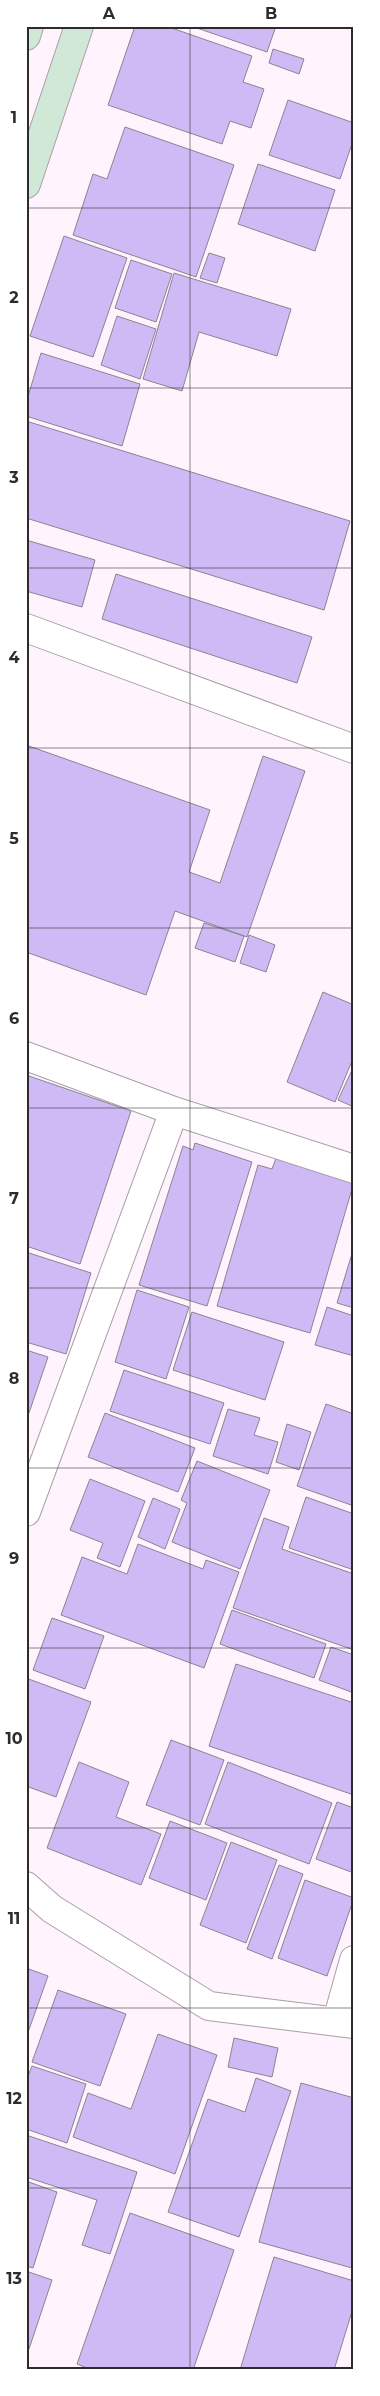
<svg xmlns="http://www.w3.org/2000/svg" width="380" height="2396" viewBox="0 0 380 2396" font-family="Montserrat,sans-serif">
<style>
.building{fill:#cfbaf6;stroke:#888590}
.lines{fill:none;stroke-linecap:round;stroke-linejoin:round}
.minor-casing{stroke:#a89fa8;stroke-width:30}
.secondary-casing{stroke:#a89fa8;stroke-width:30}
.minor{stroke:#fff;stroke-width:28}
.secondary{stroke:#d2e8d6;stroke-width:28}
.grid{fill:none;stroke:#2e2b2e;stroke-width:1;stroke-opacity:0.55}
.neatline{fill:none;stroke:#2e2b2e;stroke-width:2}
.grid-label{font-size:16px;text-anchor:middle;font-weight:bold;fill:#2e2b2e}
</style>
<rect width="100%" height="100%" fill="#fff4fe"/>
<path class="building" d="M135 26H166L252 56 243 82 264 89 251 128 230 121 222 144 108 105Z
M191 26H276L267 52Z
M273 49 304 59 299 74 269 63Z
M288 100 354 123V138L340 179 269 155Z
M125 127 234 165 196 277 73 235 93 174 107 179Z
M258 164 335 190 315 251 238 224Z
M64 236 127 258 93 357 30 336Z
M209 253 225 258 217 283 200 278Z
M131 260 172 274 156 322 115 308Z
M174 273 291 309 277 356 199 332 182 391 143 379Z
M117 316 156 329 140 379 101 365Z
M41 353 140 384 122 446 26 416V403Z
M26 421 350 521 324 610 26 518Z
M26 540 95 560 82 607 26 591Z
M116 574 312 637 297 683 102 619Z
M26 745 210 810 189 872 220 883 263 756 305 771 247 937 175 911 146 995 26 952Z
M204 923 244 936 235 962 195 948Z
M249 935 275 945 266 972 240 963Z
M323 992 354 1005V1056L335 1102 287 1082Z
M352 1070 354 1071V1107L338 1100Z
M26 1075 131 1111 80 1264 26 1246Z
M195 1143 252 1162 207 1306 139 1285 183 1146 193 1150Z
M276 1158 354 1182 310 1333 217 1306 258 1165 272 1169Z
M354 1247V1308L337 1303Z
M26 1252 91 1273 66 1354 26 1342Z
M137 1290 189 1307 166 1379 115 1362Z
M327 1307 354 1316V1356L315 1345Z
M192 1312 284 1342 265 1400 173 1370Z
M26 1350 48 1357 29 1413 26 1412Z
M124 1370 224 1403 210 1444 110 1411Z
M326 1404 354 1414V1506L297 1486Z
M228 1409 260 1418 254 1435 278 1442 268 1474 213 1456Z
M105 1413 195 1448 178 1492 88 1457Z
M287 1424 311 1432 299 1470 276 1462Z
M197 1461 270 1490 240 1569 172 1542 187 1503 181 1500Z
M90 1479 145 1501 120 1567 97 1558 103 1543 70 1530Z
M306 1497 354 1514V1570L289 1548Z
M153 1498 180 1509 165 1549 138 1537Z
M264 1518 289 1527 282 1549 354 1574V1650L233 1608Z
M138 1544 203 1569 206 1560 239 1572 204 1668 61 1615 82 1557 127 1574Z
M232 1610 326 1644 314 1678 220 1644Z
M52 1618 104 1636 85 1689 33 1670Z
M331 1647 354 1655V1693L319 1680Z
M236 1664 354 1703V1795L209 1746Z
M26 1678 91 1702 56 1797 26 1786Z
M171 1740 224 1760 200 1825 146 1805Z
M79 1762 129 1782 116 1817 161 1834 141 1885 47 1848Z
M228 1762 332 1803 309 1864 205 1824Z
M337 1802 354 1808V1873L316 1859Z
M170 1821 227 1843 206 1900 149 1878Z
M231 1842 277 1860 246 1943 200 1925Z
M279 1865 303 1874 272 1959 247 1949Z
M305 1880 354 1898 327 1976 278 1958Z
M26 1968 48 1976 26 2038Z
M58 1990 126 2014 100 2086 32 2062Z
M158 2034 217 2055 175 2174 73 2137 88 2093 131 2109Z
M234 2038 278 2048 272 2077 228 2067Z
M32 2066 86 2084 67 2143 26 2129V2081Z
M256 2078 291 2091 239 2237 168 2212 208 2099 245 2112Z
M301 2083 354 2098 352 2268 259 2242Z
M26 2135 137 2172 110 2254 82 2245 97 2200 26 2177Z
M26 2181 57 2192 33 2268 26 2266Z
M130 2213 234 2250 193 2370H92L77 2364Z
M274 2257 354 2281V2305L334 2370H240Z
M26 2271 52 2280 29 2349 26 2348Z"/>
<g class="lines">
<defs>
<path id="minor" d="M26 628 354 749
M26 1056 174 1111 354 1169
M26 1512 174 1111
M26 1886 52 1909 209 2006 354 2024
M337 2021 354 1960"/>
<path id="secondary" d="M26 36 29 26
M26 184 79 26"/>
</defs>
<use href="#minor" class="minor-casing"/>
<use href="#secondary" class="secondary-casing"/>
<use href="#minor" class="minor"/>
<use href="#secondary" class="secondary"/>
</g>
<path class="grid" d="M190 26V2370M26 208H354M26 388H354M26 568H354M26 748H354M26 928H354M26 1108H354M26 1288H354M26 1468H354M26 1648H354M26 1828H354M26 2008H354M26 2188H354"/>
<rect width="380" height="2396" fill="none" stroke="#ffffff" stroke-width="55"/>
<rect x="28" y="28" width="324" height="2340" class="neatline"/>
<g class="grid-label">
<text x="109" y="19">A</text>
<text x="271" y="19">B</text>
<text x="14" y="123">1</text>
<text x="14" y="303">2</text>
<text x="14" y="483">3</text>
<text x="14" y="663">4</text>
<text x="14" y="844">5</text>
<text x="14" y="1024">6</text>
<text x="14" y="1204">7</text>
<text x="14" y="1384">8</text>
<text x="14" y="1564">9</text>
<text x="14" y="1744">10</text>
<text x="14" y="1924">11</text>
<text x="14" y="2104">12</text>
<text x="14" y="2284">13</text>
</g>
</svg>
